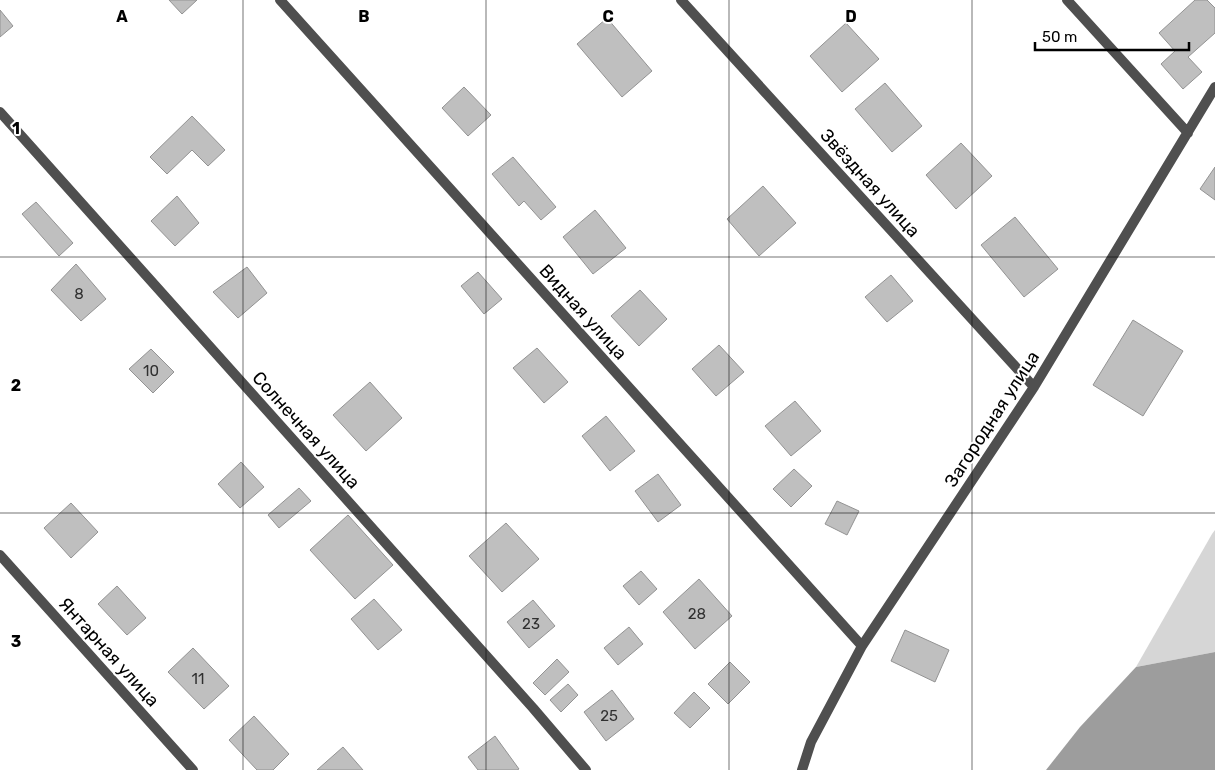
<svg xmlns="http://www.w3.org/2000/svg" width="1215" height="770" viewBox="0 0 1215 770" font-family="Rubik,sans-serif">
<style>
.green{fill:#d6d6d6}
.water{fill:#9d9d9d}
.building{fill:#bfbfbf;stroke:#939393}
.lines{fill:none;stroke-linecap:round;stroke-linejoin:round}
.minor{stroke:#4f4f4f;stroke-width:10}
.grid{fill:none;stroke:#000;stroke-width:1;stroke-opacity:0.55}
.labels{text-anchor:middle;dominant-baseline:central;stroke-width:4;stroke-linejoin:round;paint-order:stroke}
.number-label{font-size:15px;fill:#303030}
.street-label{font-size:18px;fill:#000;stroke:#fff}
.grid-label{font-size:16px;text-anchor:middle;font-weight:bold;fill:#000;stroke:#fff;stroke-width:4;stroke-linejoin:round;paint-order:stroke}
</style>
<rect width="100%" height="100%" fill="#fff"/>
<path class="green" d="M1215 530V652L1136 667 1212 534Z"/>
<path class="water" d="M1215 652V770H1046L1080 727 1136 667Z"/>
<path class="building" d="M169 0H197L182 14Z
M1195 0H1207L1215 8V33L1188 57 1202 72 1183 89 1161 64 1175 51 1159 33Z
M0 10 13 26 0 37Z
M607 18 652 71 622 97 577 44Z
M846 23 879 59 842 92 810 56Z
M885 83 922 126 892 152 855 109Z
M464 87 491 115 468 136 442 108Z
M192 116 225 150 208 166 192 150 167 174 150 157Z
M961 143 992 176 956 209 926 175Z
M513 157 556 207 541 220 524 201 519 206 492 174Z
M1215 167V200L1200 189Z
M763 186 796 223 759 256 727 219Z
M177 196 199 223 175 246 151 221Z
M36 202 73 243 59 256 22 214Z
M595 210 626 248 593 274 563 237Z
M1015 217 1058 269 1024 297 981 245Z
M76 264 106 299 81 321 51 290Z
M247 267 267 293 238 318 213 292Z
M478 272 502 299 484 314 461 286Z
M891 275 913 301 887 322 865 297Z
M640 290 667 319 639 346 611 316Z
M1133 320 1183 351 1143 416 1093 385Z
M719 345 744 372 716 396 692 369Z
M537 348 568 382 544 403 513 368Z
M151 349 174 372 153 393 129 369Z
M370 382 402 418 366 451 333 415Z
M795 401 821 431 791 456 765 426Z
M606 416 635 451 610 471 582 436Z
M241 462 264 487 240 508 218 484Z
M794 469 812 486 791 507 773 489Z
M658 474 681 505 658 522 635 491Z
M299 488 311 501 279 528 268 515Z
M837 501 859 511 847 535 825 524Z
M71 503 98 532 71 558 44 528Z
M348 515 393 565 355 599 310 550Z
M506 523 539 559 502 592 469 556Z
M641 571 657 589 639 605 623 586Z
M699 579 732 616 695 649 663 612Z
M117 586 146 618 127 635 98 604Z
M374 599 402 630 378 650 351 619Z
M533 600 555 626 529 648 507 622Z
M629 627 643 644 618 665 604 648Z
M905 630 949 650 935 682 891 661Z
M193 648 229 686 204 709 168 672Z
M557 659 569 672 545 695 533 683Z
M730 662 750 682 728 704 708 684Z
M568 684 578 695 561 712 550 700Z
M612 690 634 719 606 741 584 712Z
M694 692 710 708 690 728 674 713Z
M254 716 289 754 273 770H257L229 740Z
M495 736 519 769 517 770H478L468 757Z
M343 747 363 770H317Z"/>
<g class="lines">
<path class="minor" d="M280 0 862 646
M681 0 1034 387
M1067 0 1188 133
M0 112 533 708 586 770
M0 555 193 770
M802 770 811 742 862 646 1034 387 1215 87"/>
</g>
<path class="grid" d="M243 0V770M486 0V770M729 0V770M972 0V770M0 257H1215M0 513H1215"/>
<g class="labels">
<g class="number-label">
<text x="79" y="294">8</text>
<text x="151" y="371">10</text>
<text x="697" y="614">28</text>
<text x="531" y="624">23</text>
<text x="198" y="679">11</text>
<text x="609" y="716">25</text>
</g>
<g class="street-label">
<text transform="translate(870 183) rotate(48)">Звёздная улица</text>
<text transform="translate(583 312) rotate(48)">Видная улица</text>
<text transform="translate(992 419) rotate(-57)">Загородная улица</text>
<text transform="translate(306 430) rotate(48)">Солнечная улица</text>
<text transform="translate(109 652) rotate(48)">Янтарная улица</text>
</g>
</g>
<g class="grid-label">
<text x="122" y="22">A</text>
<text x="364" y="22">B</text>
<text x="608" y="22">C</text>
<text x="851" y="22">D</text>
<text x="16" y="134">1</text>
<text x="16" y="391">2</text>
<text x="16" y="647">3</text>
</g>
<path d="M1035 42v8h154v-8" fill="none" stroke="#000000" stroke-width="2.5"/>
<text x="1042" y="42" font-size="15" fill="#000000" stroke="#ffffff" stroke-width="4" paint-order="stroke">50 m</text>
</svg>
